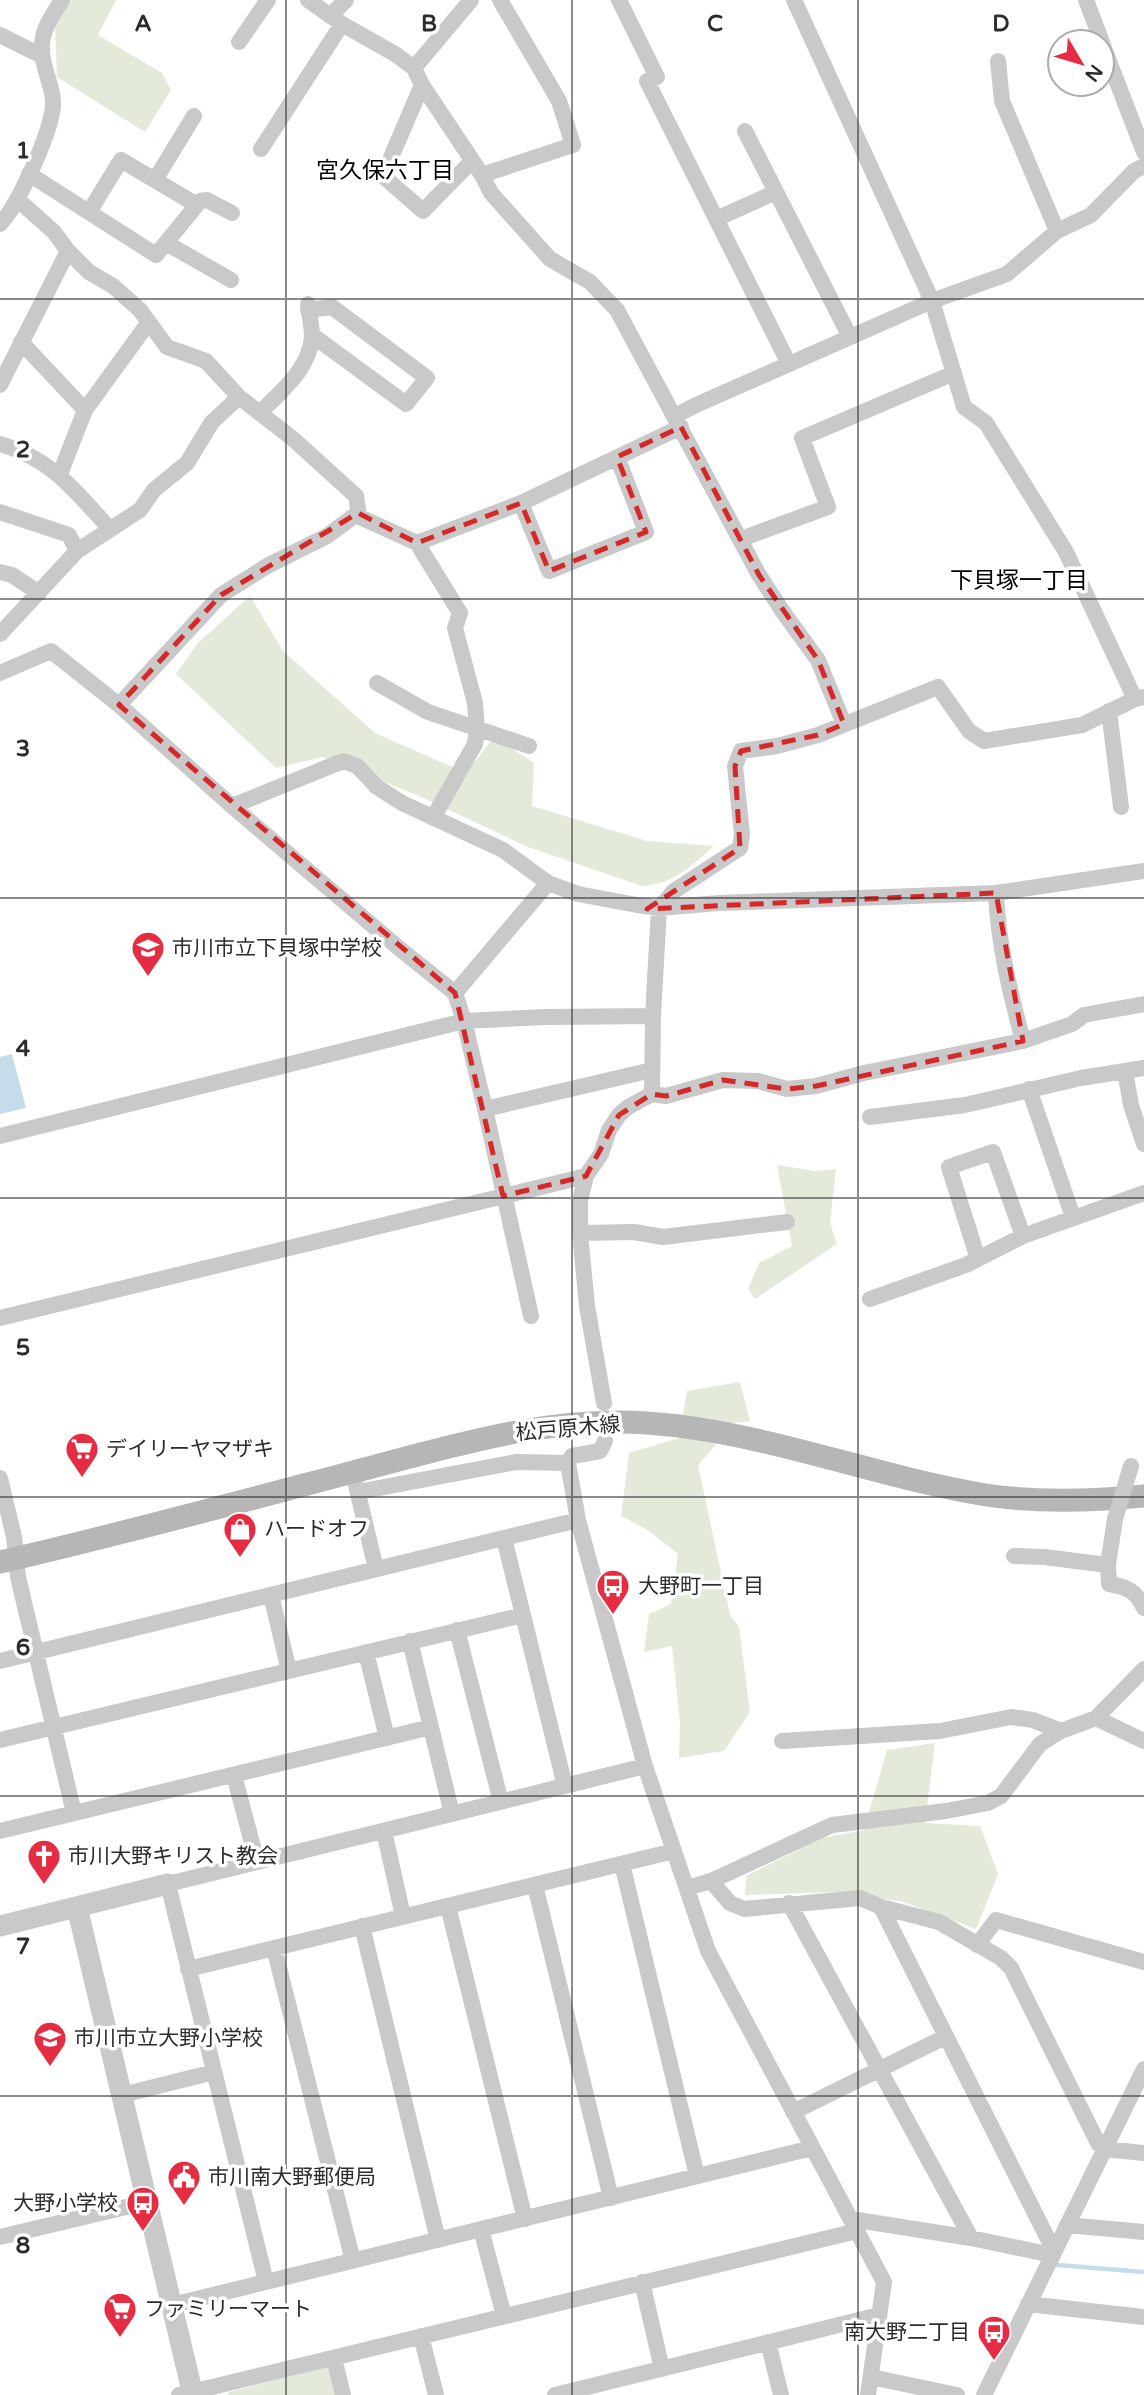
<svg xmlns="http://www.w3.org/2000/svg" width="1144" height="2395" viewBox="0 0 1144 2395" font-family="'Varela Round','Noto Sans JP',sans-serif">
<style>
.green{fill:#e3ead9}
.water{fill:#c5ddea}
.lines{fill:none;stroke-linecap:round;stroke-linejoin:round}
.stream{stroke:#c5ddea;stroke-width:4.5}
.minor{stroke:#c9c9c9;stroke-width:16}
.tertiary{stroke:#c9c9c9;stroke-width:21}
.secondary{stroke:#b6b6b6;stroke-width:23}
.minor-bridge{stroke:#c9c9c9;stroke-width:16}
.marked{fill:none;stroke:#d62828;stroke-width:5;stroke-dasharray:14 9;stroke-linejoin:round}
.grid{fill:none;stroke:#2c2c2c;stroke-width:2;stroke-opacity:0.55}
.labels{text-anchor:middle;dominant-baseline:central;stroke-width:7;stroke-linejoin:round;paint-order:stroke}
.poi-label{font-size:21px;fill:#2c2c2c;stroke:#fff;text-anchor:start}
.street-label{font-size:21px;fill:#2c2c2c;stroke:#fff}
.neighbourhood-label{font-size:23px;fill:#000;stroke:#fff}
.grid-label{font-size:23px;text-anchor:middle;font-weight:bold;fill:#2c2c2c;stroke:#fff;stroke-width:7;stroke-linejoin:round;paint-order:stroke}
</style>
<rect width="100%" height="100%" fill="#fff"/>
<path class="green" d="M66 0H116L98 35 162 73 171 90 145 132 57 77 55 21Z
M250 596 283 651 375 733 466 773 494 737 534 763 532 806 647 841 714 846C690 866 675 884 642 886L528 847 419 796 323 757 276 768 176 674 198 643Z
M777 1165 815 1171 836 1169 830 1223 837 1244 755 1299 748 1289 759 1263 792 1246Z
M740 1382 750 1421 725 1424 715 1446 698 1465 730 1615 739 1627 750 1712 724 1751 679 1758 680 1723 672 1646 644 1652 649 1614 671 1604 678 1554 646 1529 621 1516 629 1453 679 1438 687 1391Z
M935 1743 925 1823 980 1826 998 1874 976 1929 904 1902 837 1892 745 1895 746 1876 822 1838 864 1830 887 1750Z
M329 2366 336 2395H227L229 2392Z"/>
<path class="water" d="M12 1054 26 1108 0 1114V1057Z"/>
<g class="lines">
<path class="stream" d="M1057 2265 1144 2272"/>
<path class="minor" d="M308 0 342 24 395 54 414 68 422 85 482 175 491 193 550 259 590 282 617 310 759 575 783 612 818 660 844 724
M619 0 657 77 647 81 789 364
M794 0 932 301 964 407 986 423 1066 552 1135 699
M1086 0 1102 42
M330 16 346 0
M0 35 40 55
M239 42 268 0
M1102 43 1144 152
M998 61 1002 101 1057 231
M414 68 471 0
M422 85 383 176 423 211 471 162
M745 131 850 337
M261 149 342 24
M29 174 156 255 200 201 207 200 232 213
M482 175 573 145 559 101 500 0
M155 180 194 116
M17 199 54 232 68 251 89 272 113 286 140 310 167 347 206 361 239 397 292 438 356 496 359 515 362 518 417 543 460 613 455 628 475 703 477 730 475 744 433 818
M89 212 121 160 197 205
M716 219 776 192
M0 224C18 206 51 132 53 106 54 96 50 85 47 75 36 41 43 29 62 0
M166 243 231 280
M308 310 332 307 427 378 406 404 312 335
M21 342 85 410
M0 385 68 251
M260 413C281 391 309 370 312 337 312 326 309 314 308 304
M675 416 696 405 932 301 1007 274 1057 231 1091 215 1134 171 1144 166
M0 444C52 459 75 491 110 529
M60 474 85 410 149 322
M521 503 549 571 646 532 617 457
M0 512 69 535 77 551
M741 539 828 507 802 438 954 373
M417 543 521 503 681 427
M0 572 12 575 39 593
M0 634 77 551 140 510 154 490 187 463 212 422 239 397
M0 673 51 651 119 705 232 806 400 949 455 993 464 1021 485 1109 531 1316
M377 683 428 712 529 746
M119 705 221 595 267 566 327 536 358 513
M1109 711 1121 807
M232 806 343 761 357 766 377 787 402 803 503 850 548 883 578 894 637 905 659 908 719 903 996 893 1144 871
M996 893C998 943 1010 992 1023 1041
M455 993 548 883
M1125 1071 1131 1105 1144 1144
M1029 1089 1073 1217
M652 1094 653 1016 659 908 674 891 740 848 742 835 735 766 741 751 777 746 818 735 938 687 969 731 984 741 1082 725 1135 699 1144 697
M485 1109 652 1070
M870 1117 965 1105 1081 1078 1144 1068
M0 1136 464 1021 546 1017 653 1016
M580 1233 634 1232 663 1237 787 1222
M978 1259 949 1167 993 1152 1023 1236
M870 1299 966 1265 1023 1236 1144 1193
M0 1318 586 1176
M604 1403 587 1306 580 1233V1201L586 1176 601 1154 609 1130 619 1115 628 1107 652 1094 666 1096 723 1080 758 1081 787 1089 816 1086 864 1073 1023 1041 1072 1024 1084 1015 1144 1004
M605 1441 600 1451 572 1456 568 1463 578 1520 645 1766 708 1951 884 2282 868 2395
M0 1478 14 1537 18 1577 74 1813
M355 1481 376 1569
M358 1492 516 1462 568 1463
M1115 1519 1108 1565 1109 1584C1128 1587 1136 1591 1144 1608
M504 1538 565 1786
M1014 1556 1044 1557 1108 1565
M271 1595 289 1671
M457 1630 501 1802
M410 1641 452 1814
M366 1652 387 1738
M0 1661 578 1520
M1096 1718 1144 1741
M0 1740 523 1615
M782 1741 940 1731 1011 1717 1033 1720 1061 1731
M234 1775 257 1862
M0 1831 431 1727
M384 1831 403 1916
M622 1864 697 2176
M711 1881 730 1903 744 1909 860 1898 881 1907 939 1922 1001 1958 1011 1968 1098 2143 1104 2149 1144 2153
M535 1885 611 2198
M687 1888 711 1881 832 1825 946 1811 988 1803 1001 1796 1040 1744 1061 1731 1096 1718 1144 1669
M789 1903 971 2238
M448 1906 525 2219
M881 1907 1054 2251
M362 1926 438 2240
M977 1945 996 1920 1144 1962
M274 1948 353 2261
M188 1969 674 1851
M122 2095 214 2072
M793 2112 945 2037
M851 2219 971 2238 1052 2255
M1067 2225 1144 2232
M481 2229 504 2316
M0 2237 147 2202
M266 2282 168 1884 645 1766
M642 2282 662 2369
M1028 2304 1144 2317
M172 2305 812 2148
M421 2336 436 2395
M768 2342 781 2395
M334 2358 343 2395
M871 2377 957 2395
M179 2395 857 2231
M555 2395 879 2315
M984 2395 1144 2069"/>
<path class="tertiary" d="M77 1907 193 2395
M0 1926 168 1884"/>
<path class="secondary" d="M0 1562C118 1535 236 1503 353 1472 448 1447 547 1416 647 1423 764 1431 871 1476 986 1495 1038 1503 1092 1501 1144 1496"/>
<path class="minor-bridge" d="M1115 1519 1131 1466"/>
</g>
<path class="marked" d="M681 427 759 575 818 660 844 724 818 735 741 751 735 766 740 848 647 909 996 893 1023 1041 816 1086 787 1089 723 1080 666 1096 652 1094 619 1115 586 1176 503 1196 455 993 119 705 221 595 358 513 417 543 521 503 549 571 646 532 617 457Z"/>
<path class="grid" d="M286 0V2395M572 0V2395M858 0V2395M0 299H1144M0 599H1144M0 898H1144M0 1198H1144M0 1497H1144M0 1796H1144M0 2096H1144"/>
<defs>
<symbol id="school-pin" viewBox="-11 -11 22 30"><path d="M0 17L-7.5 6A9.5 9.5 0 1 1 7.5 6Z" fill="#e52c42" stroke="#fff"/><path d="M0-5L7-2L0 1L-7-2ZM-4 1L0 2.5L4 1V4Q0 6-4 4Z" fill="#fff"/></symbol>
<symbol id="supermarket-pin" viewBox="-11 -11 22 30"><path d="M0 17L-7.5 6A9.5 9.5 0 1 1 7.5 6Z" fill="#e52c42" stroke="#fff"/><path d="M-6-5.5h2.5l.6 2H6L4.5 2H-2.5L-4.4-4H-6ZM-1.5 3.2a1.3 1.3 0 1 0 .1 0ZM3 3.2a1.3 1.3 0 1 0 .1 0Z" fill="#fff"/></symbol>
<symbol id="shop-pin" viewBox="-11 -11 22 30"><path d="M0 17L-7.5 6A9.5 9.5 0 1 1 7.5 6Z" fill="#e52c42" stroke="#fff"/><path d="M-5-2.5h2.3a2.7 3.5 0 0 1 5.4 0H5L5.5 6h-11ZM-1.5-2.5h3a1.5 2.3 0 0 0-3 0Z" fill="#fff"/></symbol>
<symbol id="bus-pin" viewBox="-11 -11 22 30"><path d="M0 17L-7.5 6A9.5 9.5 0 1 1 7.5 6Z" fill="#e52c42" stroke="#fff"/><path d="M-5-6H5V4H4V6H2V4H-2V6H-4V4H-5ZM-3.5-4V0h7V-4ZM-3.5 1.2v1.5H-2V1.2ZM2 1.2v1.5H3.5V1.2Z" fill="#fff"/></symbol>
<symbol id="church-pin" viewBox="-11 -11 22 30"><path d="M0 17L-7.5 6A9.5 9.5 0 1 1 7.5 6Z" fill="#e52c42" stroke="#fff"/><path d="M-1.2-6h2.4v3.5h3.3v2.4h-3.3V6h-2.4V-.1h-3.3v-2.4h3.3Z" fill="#fff"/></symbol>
<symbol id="civic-pin" viewBox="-11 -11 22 30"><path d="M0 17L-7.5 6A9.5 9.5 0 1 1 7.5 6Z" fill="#e52c42" stroke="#fff"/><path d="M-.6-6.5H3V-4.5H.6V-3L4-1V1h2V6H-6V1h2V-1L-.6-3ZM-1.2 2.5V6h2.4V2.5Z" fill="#fff"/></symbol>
</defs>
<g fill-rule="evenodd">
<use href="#school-pin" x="129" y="929" width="38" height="52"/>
<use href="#supermarket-pin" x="63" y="1430" width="38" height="52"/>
<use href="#shop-pin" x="221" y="1510" width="38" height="52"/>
<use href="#bus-pin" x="594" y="1567" width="38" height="52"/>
<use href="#church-pin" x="25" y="1837" width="38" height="52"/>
<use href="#school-pin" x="31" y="2019" width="38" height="52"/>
<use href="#civic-pin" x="165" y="2158" width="38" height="52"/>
<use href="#bus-pin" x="124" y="2184" width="38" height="52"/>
<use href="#supermarket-pin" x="101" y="2290" width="38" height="52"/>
<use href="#bus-pin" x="975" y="2313" width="38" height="52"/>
</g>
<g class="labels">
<g class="poi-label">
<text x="172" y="948">市川市立下貝塚中学校</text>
<text x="106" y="1449">デイリーヤマザキ</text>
<text x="264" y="1529">ハードオフ</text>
<text x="638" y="1586">大野町一丁目</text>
<text x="68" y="1856">市川大野キリスト教会</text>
<text x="74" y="2038">市川市立大野小学校</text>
<text x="208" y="2177">市川南大野郵便局</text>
<text x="118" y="2203" text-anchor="end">大野小学校</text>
<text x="144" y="2309">ファミリーマート</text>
<text x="970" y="2332" text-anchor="end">南大野二丁目</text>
</g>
<g class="street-label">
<text transform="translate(568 1429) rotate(-5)">松戸原木線</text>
</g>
<g class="neighbourhood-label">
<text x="385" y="171">宮久保六丁目</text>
<text x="1019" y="581">下貝塚一丁目</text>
</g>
</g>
<g class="grid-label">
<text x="143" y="31">A</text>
<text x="429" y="31">B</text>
<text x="715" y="31">C</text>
<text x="1001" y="31">D</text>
<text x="23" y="158">1</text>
<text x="23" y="457">2</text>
<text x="23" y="756">3</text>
<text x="23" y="1056">4</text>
<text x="23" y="1355">5</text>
<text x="23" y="1655">6</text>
<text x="23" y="1954">7</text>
<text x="23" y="2253">8</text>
</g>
<g transform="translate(1081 63) rotate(128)"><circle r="33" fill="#ffffff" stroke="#ababab" stroke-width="2"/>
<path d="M0-5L12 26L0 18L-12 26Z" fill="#e52c42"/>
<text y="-10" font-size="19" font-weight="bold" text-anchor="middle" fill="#2c2c2c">N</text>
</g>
</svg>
